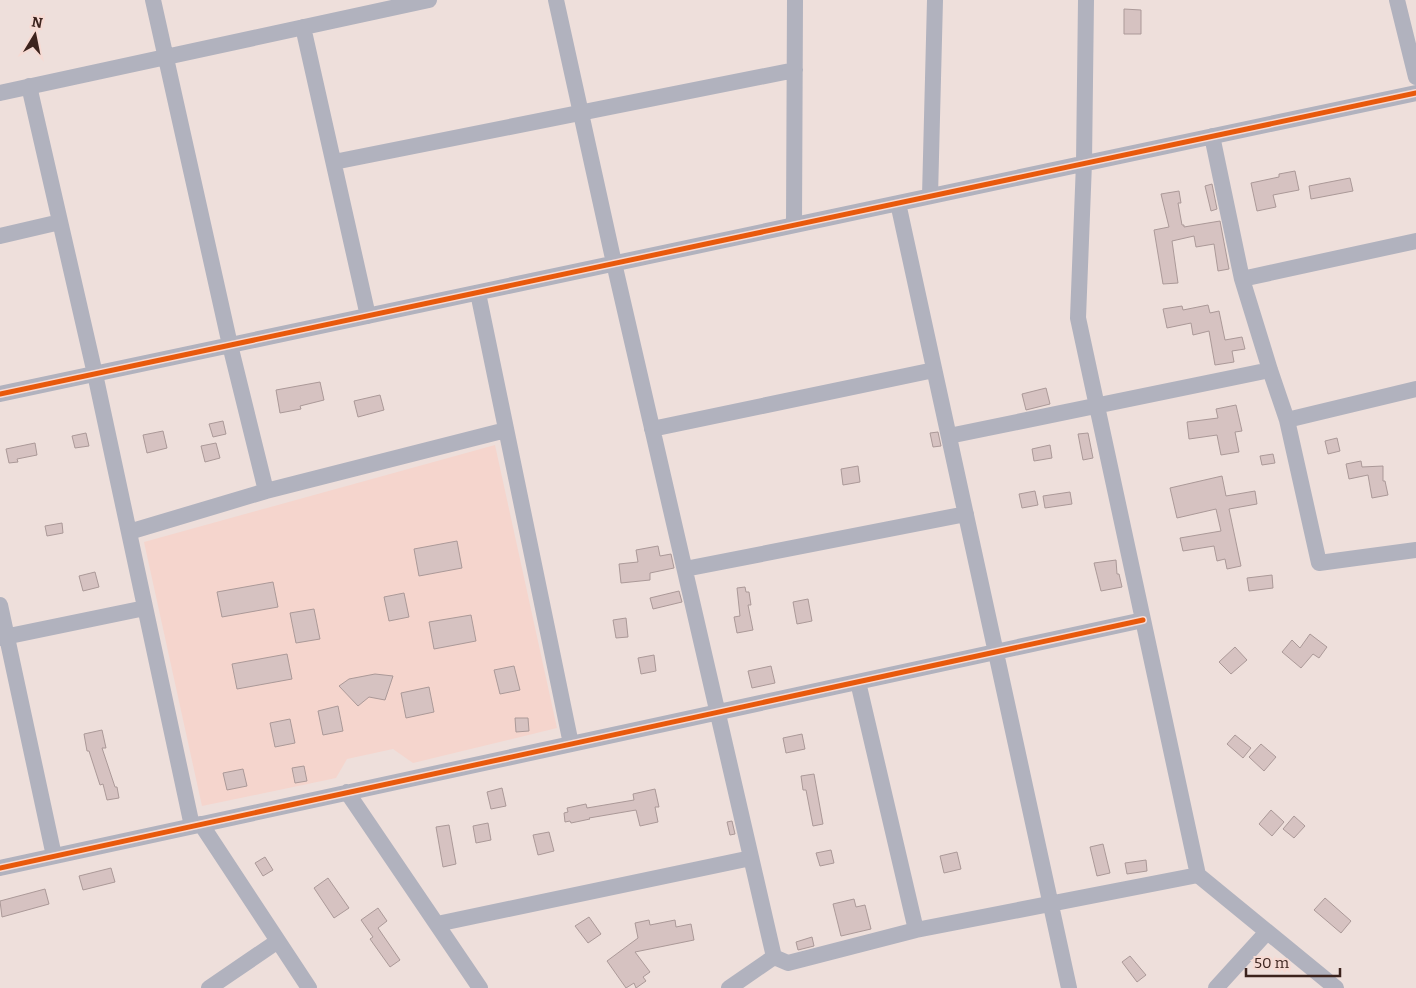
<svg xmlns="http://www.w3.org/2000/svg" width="1416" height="988" viewBox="0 0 1416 988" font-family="Bitter,serif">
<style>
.built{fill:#f5d5cd}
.building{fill:#d6c2c1;stroke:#ab9998}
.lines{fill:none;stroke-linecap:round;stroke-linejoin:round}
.minor{stroke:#b1b2be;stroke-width:16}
.cycleway-casing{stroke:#f6dad3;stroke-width:8}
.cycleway{stroke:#e8590c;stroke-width:5}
</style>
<rect width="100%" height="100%" fill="#eedfdb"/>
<path class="built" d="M495 445 557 728 413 763 393 749 347 759 336 778 202 806 144 542Z"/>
<path class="building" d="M1124 9 1141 10V34H1124Z
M1295 171 1299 190 1273 195 1276 207 1257 211 1251 183 1279 177V174Z
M1350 178 1353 191 1311 199 1309 186Z
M1212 184 1217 209 1211 211 1205 186Z
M1179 191 1181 203H1178L1182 225H1184V227L1220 221 1229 269 1218 271 1214 244 1196 247 1194 236 1172 241 1178 283 1163 284 1154 230 1169 227 1161 194Z
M1208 305 1210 313 1219 311 1225 340 1242 337 1245 349 1232 351 1234 362 1215 365 1209 331 1193 335 1191 323 1167 328 1163 309 1182 306 1183 310Z
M320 382 324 400 300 406 301 409 280 413 276 390Z
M1046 388 1050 404 1026 410 1022 394Z
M380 395 384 410 358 417 354 401Z
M1236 405 1242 431 1235 432 1239 452 1221 455 1217 435 1189 439 1187 422 1218 418 1216 409Z
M223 421 226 434 213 437 209 424Z
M163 431 167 448 147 453 143 435Z
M938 432 941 446 933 447 930 433Z
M86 433 89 446 75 448 72 436Z
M1088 433 1093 458 1083 460 1078 434Z
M1337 438 1340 451 1328 454 1325 441Z
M35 443 37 455 17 459 18 462 9 463 6 449Z
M216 443 220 458 205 462 201 446Z
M1050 445 1052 458 1034 461 1032 449Z
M1273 454 1275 463 1262 465 1260 456Z
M1361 461 1362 467 1383 466V481H1385L1388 495 1372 498 1368 475 1349 479 1346 464Z
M858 466 860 482 843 485 841 469Z
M1222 476 1226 496 1255 491 1257 504 1229 509 1241 566 1227 569 1225 559 1217 561 1214 546 1183 551 1180 538 1221 531 1216 509 1177 518 1170 488Z
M1035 491 1038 505 1022 508 1019 494Z
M1070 492 1072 504 1045 508 1043 496Z
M62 523 63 533 47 536 45 526Z
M457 541 462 568 419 576 414 549Z
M658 546 660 556 671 554 674 568 650 573V580L621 583 619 564 638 562 636 550Z
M1116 560 1117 574H1119L1122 587 1101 591 1094 563Z
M95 572 99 587 83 591 79 576Z
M1272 575 1273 588 1249 591 1247 578Z
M273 582 278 607 222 617 217 592Z
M745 587 746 592H749L751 605H748L753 630 737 633 734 617 740 616 737 588Z
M679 591 682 602 653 609 650 598Z
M404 593 409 617 389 621 384 597Z
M808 599 812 621 797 624 793 602Z
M314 609 320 639 296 643 290 613Z
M471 615 476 641 434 649 429 622Z
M626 618 628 637 616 638 613 620Z
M1310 634 1327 647 1319 658 1313 654 1301 668 1282 652 1292 640 1300 648Z
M1235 647 1247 660 1231 674 1219 662Z
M287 654 292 679 237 689 232 664Z
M654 655 656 671 641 674 638 658Z
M514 666 520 690 500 694 494 670Z
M771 666 775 683 752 688 748 671Z
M375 674 393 676 385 700 369 697 358 706 339 686 349 679Z
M429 687 434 712 406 718 401 693Z
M338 706 343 731 323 735 318 711Z
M515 718H528L529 731 516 732Z
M290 719 295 743 275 747 270 723Z
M102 730 106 748H102L115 787H117L119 798 107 800 103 784 100 785 89 751H87L84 734Z
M802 734 805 749 786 753 783 738Z
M1235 735 1251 748 1243 758 1227 744Z
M1261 744 1276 757 1264 771 1249 757Z
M304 766 307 781 295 783 292 768Z
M243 769 247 786 227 790 223 773Z
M814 774 823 824 813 826 806 790H803L801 776Z
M502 788 506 806 491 809 487 792Z
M655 789 659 807H655L658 822 640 826 636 810 589 818 590 819 571 823 570 821 565 822 564 813 568 812 567 808 586 804 587 808 634 800 633 794Z
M1271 810 1284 822 1272 836 1259 824Z
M1294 816 1305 826 1294 838 1283 829Z
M732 821 735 834 730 835 727 822Z
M488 823 491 840 476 843 473 826Z
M449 825 456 864 443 867 436 827Z
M549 832 554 851 538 855 533 835Z
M1103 844 1110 873 1097 876 1090 847Z
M831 850 834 863 820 866 816 853Z
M957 852 961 869 944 873 940 856Z
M265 857 273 870 263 876 255 863Z
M1146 860 1147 871 1127 874 1125 863Z
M111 868 115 882 83 890 79 876Z
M328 878 349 908 334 918 314 888Z
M45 889 49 904 2 917 0 901Z
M1325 898 1351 921 1341 933 1314 910Z
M854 899 856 907 865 905 871 929 841 936 833 904Z
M378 908 387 921 378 928 400 960 390 967 370 939 373 937 361 920Z
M589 917 601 934 588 943 575 926Z
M649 920 650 925 675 920 676 927 691 924 694 940 635 952 650 972 643 977 646 981 636 988 634 983 626 988 607 961 638 938 635 923Z
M812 937 814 946 798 950 796 942Z
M1130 956 1146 975 1137 982 1122 962Z"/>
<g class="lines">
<path class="minor" d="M153 0 230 345 266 491
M556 0 614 263 774 957
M1086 0 1084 163 1078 318 1198 875 1336 988
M1397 0 1416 77
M303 27 368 316
M29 86 95 374 192 826
M0 93 429 0
M1212 136 1242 279 1270 370 1287 420 1319 563 1416 550
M334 162 795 70
M930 196 935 0
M898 203 1069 988
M794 225 795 0
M0 236 60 222
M1242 279 1416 241
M478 293 571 744
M0 394 1416 93
M1287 420 1416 389
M652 429 934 370
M949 436 1270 370
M129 532 266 491 506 430
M685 569 966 514
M0 605 54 856
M0 638 145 608
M858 682 916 930
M347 792 480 988
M201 824 309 988
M0 868 1143 620
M437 924 751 858
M774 957 788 963 916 930 1198 875
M209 988 278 941
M729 988 774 957
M1216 988 1267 932"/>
<defs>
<path id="cycleway" d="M0 394 1416 93
M0 868 1143 620"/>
</defs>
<use href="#cycleway" class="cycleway-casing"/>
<use href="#cycleway" class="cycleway"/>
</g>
<g transform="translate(35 35) rotate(10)" stroke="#f6dad3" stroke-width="4" paint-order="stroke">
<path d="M0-4L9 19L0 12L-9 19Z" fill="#3c231d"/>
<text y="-8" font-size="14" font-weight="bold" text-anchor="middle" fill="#3c231d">N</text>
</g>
<path d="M1246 968v8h94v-8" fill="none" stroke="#3c231d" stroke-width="2.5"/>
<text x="1254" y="968" font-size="15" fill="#3c231d" stroke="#f6dad3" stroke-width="4" paint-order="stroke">50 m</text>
</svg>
